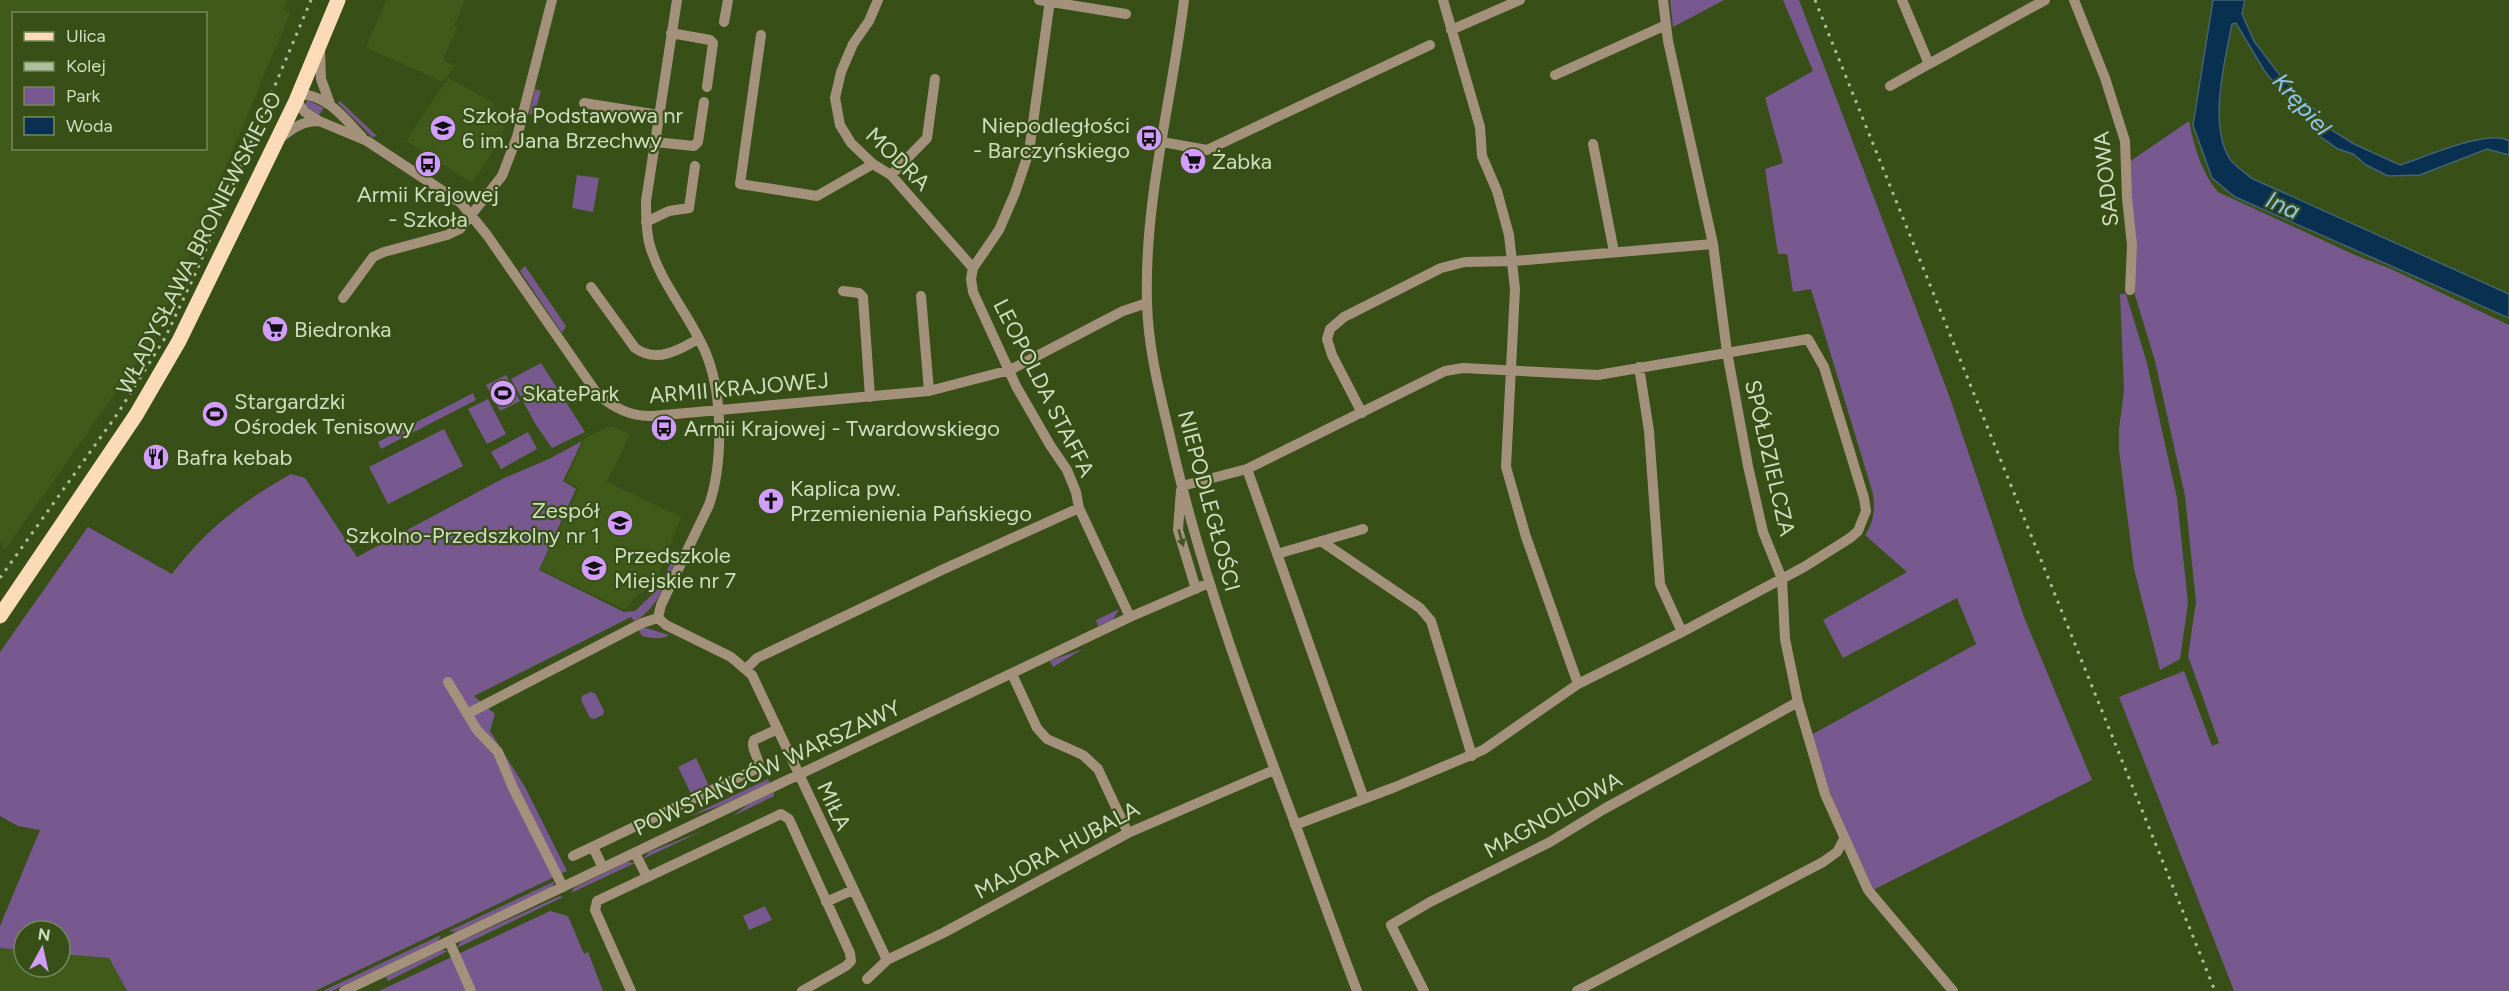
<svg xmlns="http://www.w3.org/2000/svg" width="2509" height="991" viewBox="0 0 2509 991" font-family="Figtree,sans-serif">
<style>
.built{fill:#405a1a;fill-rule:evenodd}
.green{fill:#77598f}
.water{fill:#093051;stroke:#446473;stroke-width:1.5}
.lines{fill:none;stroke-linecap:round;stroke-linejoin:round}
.minor{stroke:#a4917b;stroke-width:10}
.major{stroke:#fbdbb8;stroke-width:15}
.rail{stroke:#adbe9a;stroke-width:3;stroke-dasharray:3 6;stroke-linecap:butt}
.oneway{fill:#435621}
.labels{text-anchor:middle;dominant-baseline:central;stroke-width:4.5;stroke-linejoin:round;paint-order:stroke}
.poi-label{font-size:22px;fill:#cfdec1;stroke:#384f17;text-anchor:start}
.street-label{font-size:22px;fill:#cfdec1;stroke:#384f17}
.water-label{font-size:24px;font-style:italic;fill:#92c5f8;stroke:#384f17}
</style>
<rect width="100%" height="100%" fill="#384f17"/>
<path class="built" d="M0 0H287L283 9 290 13 154 338 5 550 0 540ZM14 14H206V148H14Z
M386 0H465L454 25 457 27 443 60 455 66 443 82 366 48Z
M448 78 494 103 487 116 505 127 501 139 472 183 406 141Z
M610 426 630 434 607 482 681 517 655 584 634 598 625 610 540 569 579 488 565 481 585 438Z
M0 948 24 950V967H60V954L109 958 127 991H0Z"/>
<path class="green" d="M1670 0H1724L1673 27Z
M1783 0H1799L1950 398 2024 617 2092 780 1873 890 1827 786 1811 735 1976 644 1957 598 1843 658 1823 620 1907 572 1865 535C1874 522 1875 509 1873 494L1811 289 1793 292 1787 254H1778L1765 169 1783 163 1765 98 1813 71Z
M535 89 541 91 534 115 529 114Z
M307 100 324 108 319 115 305 105Z
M340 101 377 136 372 137 338 103Z
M2189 121C2194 146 2201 172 2218 192L2355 255 2391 269 2509 325V991H2234L2119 697 2184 671 2212 746 2219 743 2188 656 2196 602 2185 496 2155 361 2134 292 2126 164Z
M577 175 599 178 593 212 572 208Z
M525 266 566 326 562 333 520 271Z
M2120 294H2126L2147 363 2177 498 2188 603 2180 659 2160 670 2134 569 2119 450V429L2124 391Z
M541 363 585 432 552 448 536 425 511 379Z
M506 375 520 401 500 411 486 385Z
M473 393 476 400 381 449 378 442Z
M488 399 506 434 487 444 468 409Z
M444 429 463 466 388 504 369 467Z
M528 432 537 449 501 469 491 452Z
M582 441 563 481 576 489 539 570 624 612 635 611 658 589 672 560 676 562C665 584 657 610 634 621L631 617 474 696 495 714 490 731 525 787 567 871 315 991H127L109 958 60 954V931H24V950L0 948V926L40 830 18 826 0 816V652L88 527 172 574C204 531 244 500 291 474L305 478 357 557 502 479 551 458Z
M1119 609 1113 620 1098 626 1096 620Z
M643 627 669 635C663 640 650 638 642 636L638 629Z
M1083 649 1053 667 1050 661 1052 660Z
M590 692 595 693 604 711 603 715 594 719 590 718 581 700 582 696Z
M696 758 709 786 691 794 678 767Z
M768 779 770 783 720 806 690 816Z
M774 792V796L733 816 749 804Z
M702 831 643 859 649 852Z
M627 862 635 863 571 893 574 888Z
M555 881 552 887 456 932 449 931Z
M560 896 563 897 457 948 461 941Z
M765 906 772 920 749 930 743 916Z
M550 911 568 916 584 954 588 952 603 991H379Z
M441 935 438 941 332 991H323Z
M442 950 448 951 388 981 386 977Z"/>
<path class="water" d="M2213 0H2245L2242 14 2254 41 2282 78 2315 110 2327 127 2354 144 2400 165C2423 158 2489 128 2509 141V155L2487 149 2420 175 2388 176 2366 165 2353 154 2338 149 2318 135 2312 119 2301 106 2281 92 2264 70 2236 23 2232 24C2225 60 2208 125 2230 159 2234 166 2245 172 2251 178L2509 294V318L2235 197 2212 178 2193 125Z"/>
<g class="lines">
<path class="minor" d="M878 0 869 21 853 44 841 72 835 98 840 125 851 143 873 164 891 175 973 268
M1039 0 1126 14
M1050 0 1029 152 1015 193 999 230 973 268 971 279 973 292 1016 386 1050 445 1067 470 1076 492 1079 508 1130 617
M1184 0C1172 100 1144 200 1147 302 1148 354 1163 404 1174 454 1204 582 1250 704 1296 826 1316 881 1336 936 1357 991
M1443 0 1480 127 1482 156 1497 191 1509 235 1515 289 1506 467 1526 537 1578 684
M1663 0 1668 41 1713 244 1727 352 1748 466 1763 532 1782 579 1785 639 1798 702 1825 794 1868 890 1953 991
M2074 0 2105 78 2125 141 2127 198 2132 245 2130 290
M724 22 728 0
M1451 30 1520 0
M671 33 710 40 713 43 707 87
M761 35 740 184 817 196 873 164
M320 49 321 79 330 104
M1929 64 2045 0
M1555 75 1666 25
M1890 86 1929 64 1902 0
M299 94C328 95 344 118 362 137
M296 101 305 112 319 121 367 141 461 203 487 235 598 395C615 408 631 417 653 416L929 391 1010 370 1123 311 1147 303
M584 103 659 115
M280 138C293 128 302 121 319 121
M655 142 694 146 698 142 704 102
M1162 142 1207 150 1430 45
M1593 144 1614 252
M891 175 927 138 935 79
M646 222 669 211 689 208 695 166
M591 287 635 348C656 363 678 351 698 339
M843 291 859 293 863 297 870 397
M921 296 929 391
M343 298 373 257 384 252 447 235 460 229 502 176 517 137 552 0
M1639 367 1649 431 1660 584 1682 632
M1362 413 1332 355 1327 339 1330 329 1344 317 1441 268 1465 262 1514 261 1713 244
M1247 469 1364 799
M1182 486 1247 469 1445 371 1463 368 1598 375 1808 339 1824 367 1864 498 1866 511 1858 531 1850 538 1804 567 1682 632 1578 684 1483 750 1395 787 1295 825
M1181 490 1178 530 1196 589
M1321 541 1420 608 1431 621 1472 756
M1277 554 1363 529
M658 618 661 605 709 505C723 464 723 397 707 356 692 317 659 283 649 242 646 229 646 215 646 201L677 0
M658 618 666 625 731 657 752 675 887 960
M746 669 757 658 944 569 1079 508
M1012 674 1037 728 1047 739 1083 755 1098 769 1128 833
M448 682 477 730 498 752 513 788 563 887
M467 714 642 623 658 618
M593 847 603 868
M635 853 647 877
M573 856 754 770 759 766C759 757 750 748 754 740L778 729
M826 902 853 890
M449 941 471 991
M867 979 887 960 943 933 1128 833 1274 770
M344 991 1130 617 1209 583
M631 991 595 910 597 901 781 814 789 819 850 953 851 961 846 966 802 991
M1424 991 1391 925 1430 902 1550 842 1604 809 1798 702
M1577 991 1823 862 1837 852 1844 839"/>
<path class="major" d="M0 616 136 415 179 341 296 101 338 0"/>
<path class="rail" d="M1815 0 2215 991
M0 578 118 413 165 338 197 270 311 0"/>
</g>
<defs><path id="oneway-solid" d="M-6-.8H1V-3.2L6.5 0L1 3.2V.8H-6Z" transform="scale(1.5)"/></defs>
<use class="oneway" href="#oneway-solid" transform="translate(1181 538) rotate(74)"/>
<defs>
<symbol id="school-disc" viewBox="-11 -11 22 22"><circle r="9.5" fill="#d29dfd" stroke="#384f17"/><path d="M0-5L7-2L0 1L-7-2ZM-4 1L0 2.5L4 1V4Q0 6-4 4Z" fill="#111"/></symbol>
<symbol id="bus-disc" viewBox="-11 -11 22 22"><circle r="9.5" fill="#d29dfd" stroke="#384f17"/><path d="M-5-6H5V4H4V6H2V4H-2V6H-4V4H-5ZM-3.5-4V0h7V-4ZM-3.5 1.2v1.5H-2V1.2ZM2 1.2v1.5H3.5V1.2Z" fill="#111"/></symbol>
<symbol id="supermarket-disc" viewBox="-11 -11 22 22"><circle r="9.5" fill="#d29dfd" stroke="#384f17"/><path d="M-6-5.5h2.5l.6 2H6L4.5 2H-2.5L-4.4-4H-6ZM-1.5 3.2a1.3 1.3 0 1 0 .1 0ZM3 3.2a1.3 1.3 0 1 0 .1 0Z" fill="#111"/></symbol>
<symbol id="stadium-disc" viewBox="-11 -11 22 22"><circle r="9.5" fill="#d29dfd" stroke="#384f17"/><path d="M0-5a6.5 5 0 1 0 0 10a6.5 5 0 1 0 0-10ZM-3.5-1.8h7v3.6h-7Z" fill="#111"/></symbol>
<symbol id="restaurant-disc" viewBox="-11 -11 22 22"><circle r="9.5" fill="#d29dfd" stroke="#384f17"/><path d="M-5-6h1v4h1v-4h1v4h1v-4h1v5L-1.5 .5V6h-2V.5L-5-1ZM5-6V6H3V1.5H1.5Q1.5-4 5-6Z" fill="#111"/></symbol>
<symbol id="church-disc" viewBox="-11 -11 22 22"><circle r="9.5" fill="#d29dfd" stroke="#384f17"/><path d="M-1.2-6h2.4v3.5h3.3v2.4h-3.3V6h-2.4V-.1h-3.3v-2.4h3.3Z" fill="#111"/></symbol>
</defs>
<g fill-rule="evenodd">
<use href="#school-disc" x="428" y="113" width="30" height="30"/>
<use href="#bus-disc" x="1134" y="123" width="30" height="30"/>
<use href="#supermarket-disc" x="1178" y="146" width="30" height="30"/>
<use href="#bus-disc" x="413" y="149" width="30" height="30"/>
<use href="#supermarket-disc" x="260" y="314" width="30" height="30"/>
<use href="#stadium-disc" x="488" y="378" width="30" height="30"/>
<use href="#stadium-disc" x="200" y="399" width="30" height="30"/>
<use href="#bus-disc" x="649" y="413" width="30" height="30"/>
<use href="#restaurant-disc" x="141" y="442" width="30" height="30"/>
<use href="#church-disc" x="756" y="486" width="30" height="30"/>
<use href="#school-disc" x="605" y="508" width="30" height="30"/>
<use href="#school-disc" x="579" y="553" width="30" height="30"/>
</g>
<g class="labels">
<g class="poi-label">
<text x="462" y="115">Szkoła Podstawowa nr<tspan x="462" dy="25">6 im. Jana Brzechwy</tspan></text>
<text x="1130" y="125" text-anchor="end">Niepodległości<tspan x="1130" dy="25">- Barczyńskiego</tspan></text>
<text x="1212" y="161">Żabka</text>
<text x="428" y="194" text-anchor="middle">Armii Krajowej<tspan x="428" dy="25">- Szkoła</tspan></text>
<text x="294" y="329">Biedronka</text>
<text x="522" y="393">SkatePark</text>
<text x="234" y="401">Stargardzki<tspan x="234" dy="25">Ośrodek Tenisowy</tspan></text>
<text x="684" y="428">Armii Krajowej - Twardowskiego</text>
<text x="176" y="457">Bafra kebab</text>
<text x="790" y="488">Kaplica pw.<tspan x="790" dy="25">Przemienienia Pańskiego</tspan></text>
<text x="600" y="510" text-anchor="end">Zespół<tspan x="600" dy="25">Szkolno-Przedszkolny nr 1</tspan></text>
<text x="614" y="555">Przedszkole<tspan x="614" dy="25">Miejskie nr 7</tspan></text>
</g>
<g class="street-label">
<text transform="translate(898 159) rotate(44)">MODRA</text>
<text transform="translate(2106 179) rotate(-96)">SADOWA</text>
<text transform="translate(199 243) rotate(-63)">WŁADYSŁAWA BRONIEWSKIEGO</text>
<text transform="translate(739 388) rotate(-5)">ARMII KRAJOWEJ</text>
<text transform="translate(1044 388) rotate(63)">LEOPOLDA STAFFA</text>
<text transform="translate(1770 458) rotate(77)">SPÓŁDZIELCZA</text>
<text transform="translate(1209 501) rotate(75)">NIEPODLEGŁOŚCI</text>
<text transform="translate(767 768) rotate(-25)">POWSTAŃCÓW WARSZAWY</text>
<text transform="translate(834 806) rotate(65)">MIŁA</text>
<text transform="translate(1553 815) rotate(-29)">MAGNOLIOWA</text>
<text transform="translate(1057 850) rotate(-28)">MAJORA HUBALA</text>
</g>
<g class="water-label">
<text transform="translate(2302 104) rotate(48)">Krępiel</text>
<text transform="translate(2283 205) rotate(24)">Ina</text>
</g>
</g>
<rect x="12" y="12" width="195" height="138" fill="#384f17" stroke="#74885b" stroke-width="1.5"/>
<rect x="24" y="32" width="30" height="9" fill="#fbdbb8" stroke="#74885b" stroke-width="1.5"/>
<text x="66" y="42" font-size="18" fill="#cfdec1">Ulica</text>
<rect x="24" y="62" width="30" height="9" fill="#adbe9a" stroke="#74885b" stroke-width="1.5"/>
<text x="66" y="72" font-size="18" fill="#cfdec1">Kolej</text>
<rect x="24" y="87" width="30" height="18" fill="#77598f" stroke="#74885b" stroke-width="1.5"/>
<text x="66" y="102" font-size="18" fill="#cfdec1">Park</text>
<rect x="24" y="117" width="30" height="18" fill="#093051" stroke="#74885b" stroke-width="1.5"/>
<text x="66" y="132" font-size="18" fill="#cfdec1">Woda</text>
<g transform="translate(42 949) rotate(8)"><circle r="28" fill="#384f17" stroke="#74885b" stroke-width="1.5"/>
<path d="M0-4.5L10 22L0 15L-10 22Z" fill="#d29dfd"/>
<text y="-9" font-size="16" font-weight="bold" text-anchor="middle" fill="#cfdec1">N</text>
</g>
</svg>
